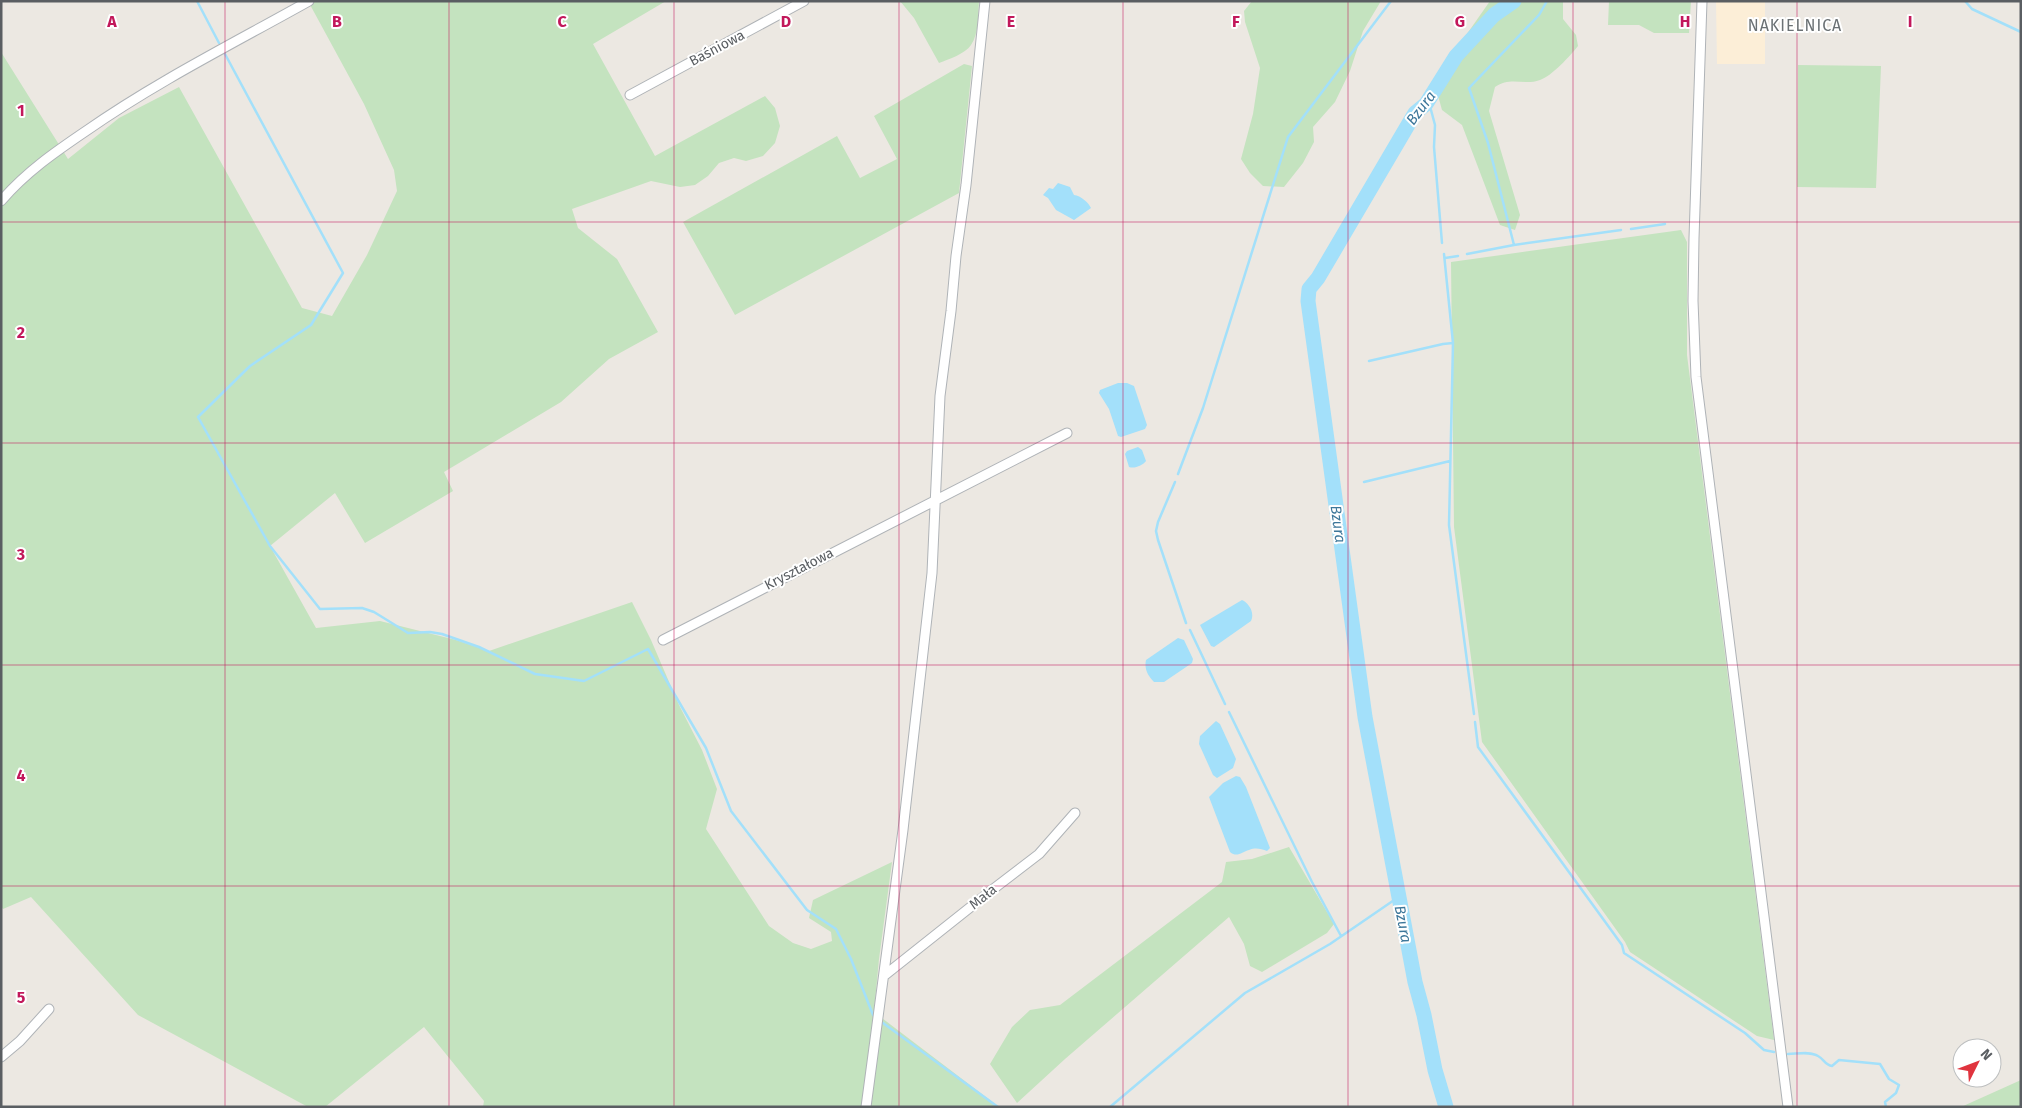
<svg xmlns="http://www.w3.org/2000/svg" width="2022" height="1108" viewBox="0 0 2022 1108" font-family="'Fira Sans',sans-serif">
<style>
.commercial{fill:#fceed7}
.green{fill:#c4e3bf}
.water{fill:#a3e0fa}
.lines{fill:none;stroke-linecap:round;stroke-linejoin:round}
.stream{stroke:#a3e0fa;stroke-width:2.5}
.river{stroke:#a3e0fa;stroke-width:15}
.minor-casing{stroke:#afb3b7;stroke-width:11}
.minor{stroke:#fff;stroke-width:9}
.grid{fill:none;stroke:#c2185b;stroke-width:1;stroke-opacity:0.55}
.labels{text-anchor:middle;dominant-baseline:central;stroke-width:4;stroke-linejoin:round;paint-order:stroke}
.street-label{font-size:14px;fill:#5a5e62;stroke:#fff}
.water-label{font-size:15px;font-style:italic;fill:#3d779a;stroke:#fff}
.quarter-label{font-size:16px;letter-spacing:1px;fill:#6b7174;stroke:#fff}
.grid-label{font-size:16px;text-anchor:middle;font-weight:bold;fill:#c2185b;stroke:#fff;stroke-width:4;stroke-linejoin:round;paint-order:stroke}
</style>
<rect width="100%" height="100%" fill="#ece8e2"/>
<path class="commercial" d="M1716 1H1765V64H1717Z"/>
<path class="green" d="M308 1H666L593 44 655 156 765 96 775 108 780 126 775 143 763 156 746 161 734 158 719 163 708 176 695 185 680 187 651 181 572 209 578 228 617 259 658 332 609 359 561 402 444 472 453 491 365 543 335 493 270 546 316 628 380 621 456 640 489 651 632 602 651 640 679 705 702 750 717 789 706 829 769 926 793 943 811 949 832 941 831 932 809 918 813 900 892 862 879 959 874 1012 999 1107H483L484 1101 424 1027 325 1107H308L138 1015 31 897 3 909 1 906V52L68 159 119 118 179 87 302 308 332 316 367 255 397 191 394 170 364 104Z
M900 1H979C978 14 979 34 971 45 965 54 949 59 939 63L914 18Z
M1381 1 1363 31 1350 71 1335 102 1313 127 1314 142 1303 163 1284 187 1263 186 1250 173 1241 159 1253 114 1260 68 1245 22 1244 11 1252 1Z
M1490 1H1563V19L1576 35 1578 46C1570 56 1552 76 1540 80 1524 86 1511 76 1495 87L1489 111 1520 215 1515 230 1500 225 1462 125 1442 110 1434 81Z
M1609 1H1691L1689 33H1654L1639 25H1608Z
M964 64 972 66 959 193 735 315 683 222 837 136 860 178 897 159 874 116Z
M1798 65 1881 66 1876 188 1797 187Z
M1681 230 1687 242V355L1774 1040 1757 1036 1630 952 1625 942 1482 742 1454 527 1451 262Z
M1289 847 1334 924 1327 933 1262 972 1250 966 1244 944 1229 917 1065 1059 1017 1103 990 1064 1012 1027 1030 1010 1060 1005 1222 882 1226 862 1252 859Z
M2021 1080V1107H1961Z"/>
<path class="water" d="M1058 183 1070 187 1074 195C1081 196 1088 202 1091 208L1074 220 1056 210 1048 198 1043 195 1049 188 1053 189Z
M1118 383H1127L1134 386 1147 425 1145 429 1121 437 1118 436 1109 409 1099 393 1100 390Z
M1138 447 1142 450 1146 461C1143 465 1135 469 1129 467L1125 454 1127 451Z
M1242 600C1249 603 1255 613 1251 621L1214 647 1211 646 1200 625Z
M1178 638 1184 640 1193 659 1192 663 1164 682H1154C1148 676 1144 669 1146 660Z
M1216 721 1220 724 1236 759 1233 768 1217 778 1213 775 1199 744 1200 736Z
M1236 776 1240 777 1246 787 1270 848 1267 851C1261 849 1256 847 1249 850 1242 852 1237 858 1230 852L1209 797 1223 783Z"/>
<g class="lines">
<path class="stream" d="M197 1 219 43
M1965 1 1972 9 2021 32
M225 54 343 273 311 325 250 366 198 417 270 546 320 609 362 608 374 612 408 633 430 632 442 634 479 647 535 674 584 681 648 649 706 748 731 811 807 910 836 929 851 959 873 1015
M1426 104 1431 110 1435 125 1434 147 1442 243
M1631 229 1665 224
M1514 245 1488 143 1469 88 1539 15 1547 1
M1444 254 1453 343 1449 525 1474 714
M1467 254 1514 245 1621 230
M1445 258 1458 256
M1369 361 1443 344 1453 343
M1178 474 1203 408 1288 137 1391 1
M1175 482 1158 522 1156 531 1158 540 1186 623
M1364 482 1450 461
M1190 630 1225 704
M1229 712 1312 882 1341 936
M1475 722 1478 747 1622 945 1624 953 1745 1033 1764 1050 1774 1052
M883 1023 998 1107
M1788 1054C1797 1054 1810 1051 1818 1056 1824 1059 1825 1065 1832 1066L1839 1060 1880 1064 1889 1079 1899 1085 1896 1093 1885 1102 1886 1107
M1110 1107 1245 993 1330 944 1400 896"/>
<path class="river" d="M1446 1107 1435 1070 1424 1015 1415 982 1365 717 1308 301 1309 289 1318 278 1415 113 1426 104 1456 56 1494 15 1514 1"/>
<defs>
<path id="minor" d="M1702 1 1694 238 1693 301 1696 377 1788 1107
M630 95 804 1
M1 201C26 172 55 152 86 131 156 82 234 43 309 1
M663 640 1067 433
M885 975 992 890 1039 854 1075 813
M1 1057 20 1041 49 1009
M866 1107 903 830 932 573 940 396 951 311 956 256 966 185 985 1"/>
</defs>
<use href="#minor" class="minor-casing"/>
<use href="#minor" class="minor"/>
</g>
<path class="grid" d="M225 1V1107M449 1V1107M674 1V1107M899 1V1107M1123 1V1107M1348 1V1107M1573 1V1107M1797 1V1107M1 222H2021M1 443H2021M1 665H2021M1 886H2021"/>
<g class="labels">
<g class="street-label">
<text transform="translate(717 48) rotate(-28)">Baśniowa</text>
<text transform="translate(799 569) rotate(-27)">Kryształowa</text>
<text transform="translate(983 897) rotate(-39)">Mała</text>
</g>
<g class="water-label">
<text transform="translate(1421 108) rotate(-53)">Bzura</text>
<text transform="translate(1338 524) rotate(82)">Bzura</text>
<text transform="translate(1403 924) rotate(79)">Bzura</text>
</g>
<g class="quarter-label">
<text x="1795" y="25">NAKIELNICA</text>
</g>
</g>
<g class="grid-label">
<text x="112" y="27">A</text>
<text x="337" y="27">B</text>
<text x="562" y="27">C</text>
<text x="786" y="27">D</text>
<text x="1011" y="27">E</text>
<text x="1236" y="27">F</text>
<text x="1460" y="27">G</text>
<text x="1685" y="27">H</text>
<text x="1910" y="27">I</text>
<text x="21" y="116">1</text>
<text x="21" y="338">2</text>
<text x="21" y="560">3</text>
<text x="21" y="781">4</text>
<text x="21" y="1003">5</text>
</g>
<rect width="2022" height="1108" fill="none" stroke="#5a5e62" stroke-width="5"/>
<g transform="translate(1977 1063) rotate(48)"><circle r="24" fill="#ffffff" stroke="#bdbfc0"/>
<path d="M0-4L9 19L0 12L-9 19Z" fill="#e0343e"/>
<text y="-8" font-size="14" font-weight="bold" text-anchor="middle" fill="#5a5e62">N</text>
</g>
</svg>
